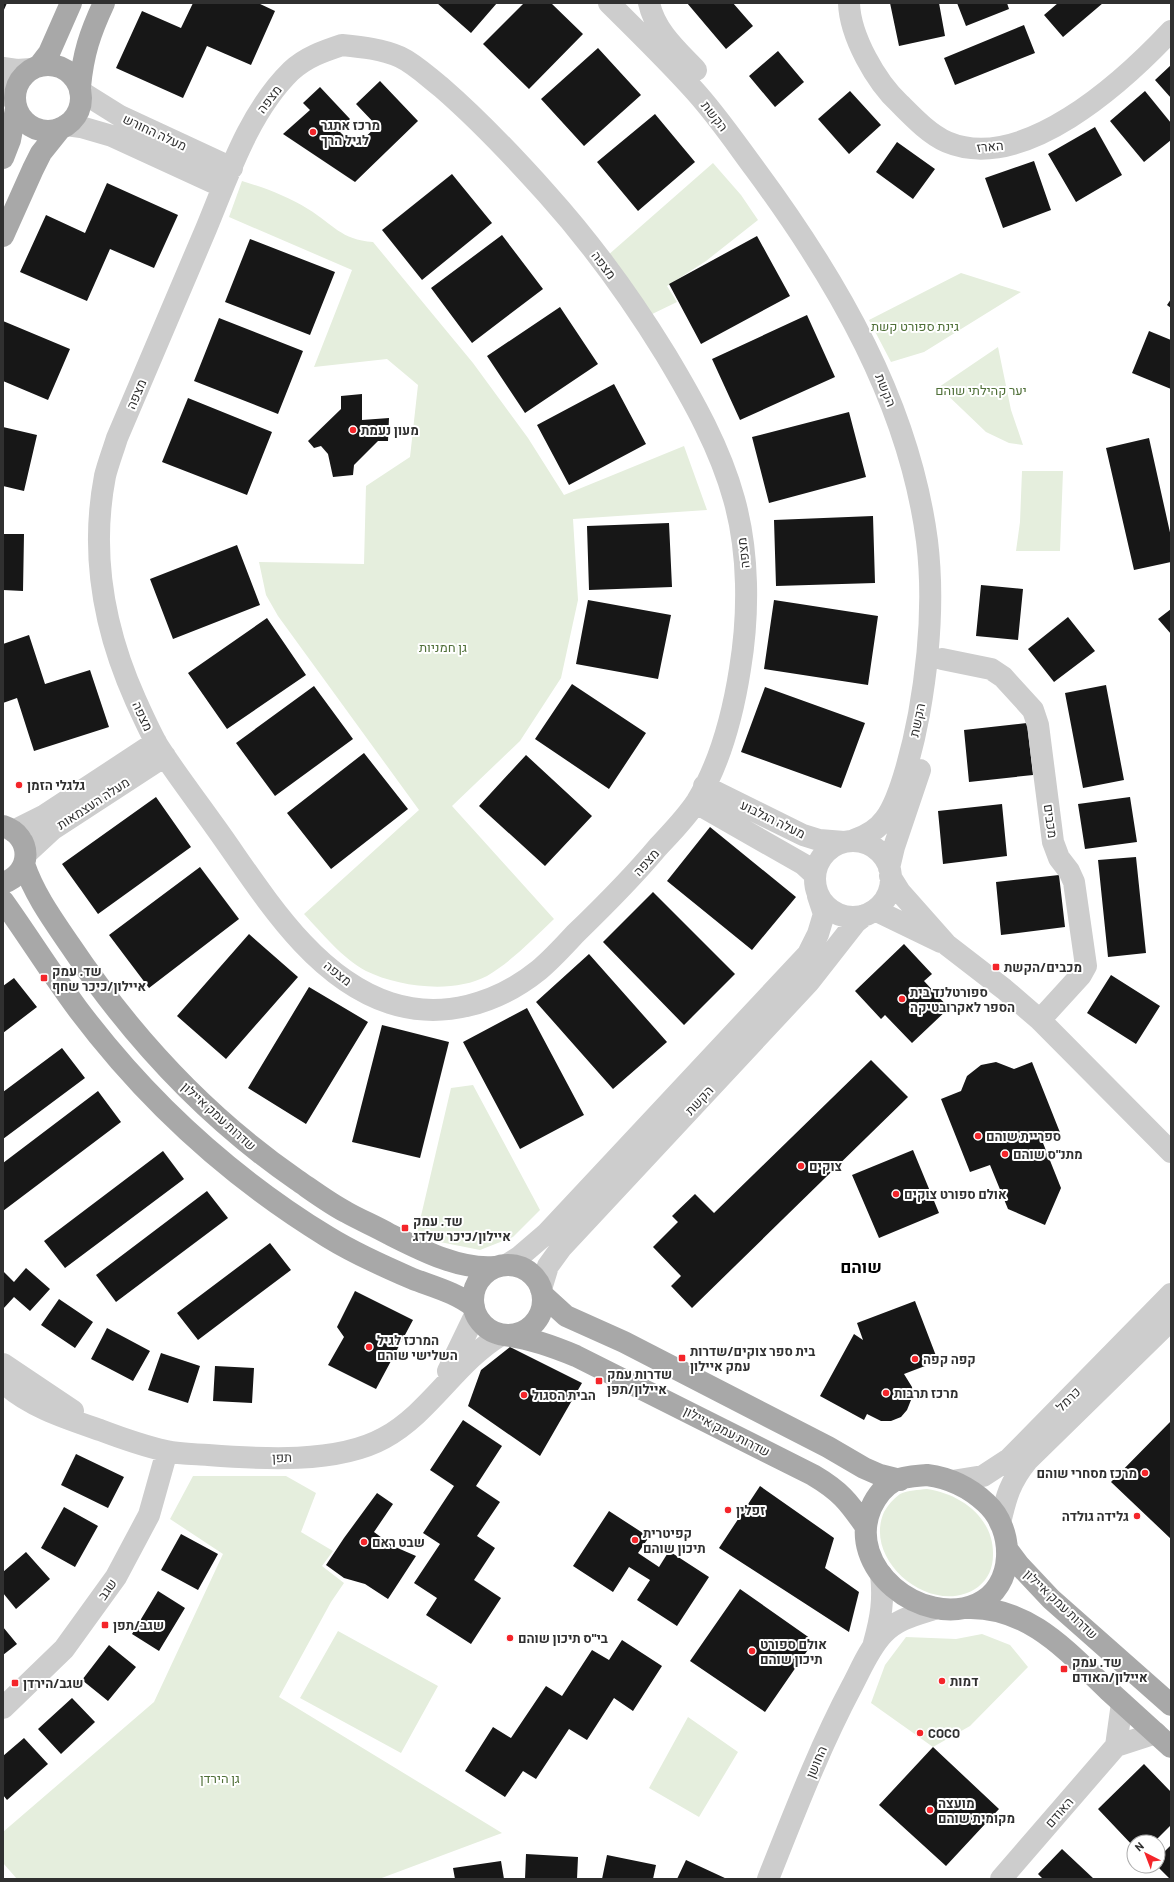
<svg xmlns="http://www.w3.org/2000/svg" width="1174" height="1882" viewBox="0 0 1174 1882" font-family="Barlow,Heebo,sans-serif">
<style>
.green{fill:#e5eedd}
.building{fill:#171717}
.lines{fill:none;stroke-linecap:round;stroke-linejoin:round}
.minor{stroke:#cdcdcd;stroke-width:22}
.major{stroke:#a8a8a8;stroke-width:22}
.poi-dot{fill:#f4252a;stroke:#fff;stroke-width:1.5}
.labels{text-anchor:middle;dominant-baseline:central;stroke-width:4;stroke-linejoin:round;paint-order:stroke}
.street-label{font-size:13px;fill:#303030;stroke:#fff}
.poi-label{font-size:13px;font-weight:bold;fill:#303030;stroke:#fff;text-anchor:start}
.park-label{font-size:13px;fill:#507039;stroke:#fff}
.district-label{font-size:17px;font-weight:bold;fill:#000;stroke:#fff}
</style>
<rect width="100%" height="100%" fill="#fff"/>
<path class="green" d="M713 163 741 195 758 220 706 261 667 286 677 302 646 317 607 256Z
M242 181C265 188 287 196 308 209 333 224 341 240 373 242L473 363 528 438 564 495 684 446 707 510 573 519 578 600 561 678 520 741 452 806 554 919C533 939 512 961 487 976 453 994 399 987 366 971 343 959 321 932 304 914L419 810 278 616 266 595 259 562 364 564 366 486 410 457 418 385 387 359 314 367 352 270 229 217Z
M961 273 1021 292 924 352 891 362 869 320Z
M998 347 1011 410 1023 445 1009 443 986 432 939 387Z
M1022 471H1063L1060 551H1016L1020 522Z
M473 1085 540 1210 513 1237 480 1250 430 1240 417 1233 451 1088Z
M193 1476H286L316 1493 301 1532 333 1551 322 1566 344 1583 331 1602 279 1697 502 1833 379 1879H17L3 1863V1832L154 1702 223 1554 170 1519Z
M927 1489C961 1494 994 1518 993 1555 993 1568 988 1579 978 1587 934 1619 862 1562 884 1512 888 1505 893 1499 900 1494 908 1490 918 1490 927 1489Z
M338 1631 438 1686 401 1753 300 1698Z
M982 1634 1010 1645 1028 1667 970 1726 933 1747 871 1703 885 1665 906 1637 956 1639Z
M688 1717 738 1752 699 1817 649 1788Z"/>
<path class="building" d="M3 3H7L3 12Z
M193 3H258L275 11 251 65 207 46 183 98 116 68 142 11 181 28Z
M437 3H497L471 33Z
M524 3H551L583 34 529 89 483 44Z
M687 3H733L753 26 726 49Z
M890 3H939L945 36 899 46Z
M957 3H1007L1009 9 966 26Z
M1058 3H1103L1063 37 1044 15Z
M1024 25 1035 53 955 85 944 58Z
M598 48 641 95 584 146 541 99Z
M778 51 804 82 775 107 749 76Z
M1171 65V98L1155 80Z
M380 81 418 121 355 182 283 134 310 110 303 103 320 87 350 119 339 131 355 147 377 126 356 104Z
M850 91 881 125 849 154 818 119Z
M1145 91 1171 123V140L1144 162 1110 121Z
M655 114 695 162 638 211 597 162Z
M1095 127 1122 175 1076 202 1048 154Z
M897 142 935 169 913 199 876 172Z
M1034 161 1051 210 1003 228 985 178Z
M452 174 492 223 422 280 382 230Z
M107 183 178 215 154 268 110 249 87 301 20 272 46 215 85 233Z
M502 235 543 289 472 343 431 288Z
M757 236 790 296 701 344 669 284Z
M250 239 335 272 310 335 225 302Z
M1171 299V308L1167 305Z
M560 307 598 364 525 413 487 356Z
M807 315 835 377 740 420 712 359Z
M219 318 303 351 278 414 194 381Z
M3 321 70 349 48 400 3 381Z
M1149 331 1171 340V389L1132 373Z
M614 384 646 444 569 485 537 425Z
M362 394V420L389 418 388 441H378L354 465 353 475 333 477 328 454 321 446 314 448 308 441 341 409V396Z
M188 398 272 432 247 495 162 462Z
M849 412 866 477 769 503 752 437Z
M3 427 37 435 24 491 3 486Z
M1149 438 1171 537V562L1134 570 1106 448Z
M873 516 875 583 776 586 774 520Z
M669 523 672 587 589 590 587 526Z
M3 534H24L23 591 3 590Z
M237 545 260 605 173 639 150 579Z
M981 585 1023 589 1018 640 976 636Z
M588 600 671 615 658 679 576 664Z
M774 600 878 616 868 685 764 669Z
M1171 609V634L1158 619Z
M1068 617 1095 651 1054 682 1028 649Z
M267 618 306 675 227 729 188 673Z
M29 635 45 684 90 670 109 727 34 751 17 698 3 703V644Z
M572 684 646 733 609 789 535 739Z
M1106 685 1124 780 1083 788 1065 693Z
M314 686 353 739 275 796 236 743Z
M765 687 865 723 841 788 741 752Z
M1027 723 1033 775 969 782 964 730Z
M364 753 408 809 331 869 287 813Z
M526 755 592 816 545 866 479 806Z
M156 797 191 847 98 914 62 864Z
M1130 797 1137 842 1085 849 1078 804Z
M1002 804 1007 856 943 864 938 811Z
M710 827 796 897 752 950 667 881Z
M1136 857 1146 953 1108 957 1098 860Z
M200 867 239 919 149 988 109 935Z
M1059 875 1065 927 1001 935 996 882Z
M653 892 735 974 684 1025 603 942Z
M249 934 298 977 226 1059 177 1016Z
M904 944 932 974 924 981 949 1008 912 1043 885 1015 881 1019 855 991Z
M589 954 667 1042 613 1089 536 1002Z
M1111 975 1160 1006 1136 1044 1087 1013Z
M14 978 37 1007 3 1033V986Z
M309 987 368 1022 306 1124 248 1088Z
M527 1008 584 1115 520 1149 463 1042Z
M382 1025 449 1042 420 1158 352 1142Z
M62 1048 85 1078 3 1139V1092Z
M871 1060 908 1097 692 1308 671 1286 681 1276 653 1247 678 1222 672 1216 695 1194 714 1213Z
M996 1062 1014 1069 1032 1062 1061 1135 1043 1143 1061 1188 1045 1225 1008 1209 990 1165 970 1172 941 1099 961 1091 967 1076 981 1065Z
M98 1091 121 1122 3 1211V1163Z
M913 1150 939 1213 879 1238 852 1175Z
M163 1151 184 1179 65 1268 44 1241Z
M207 1191 228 1218 116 1302 96 1275Z
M270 1243 291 1270 198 1340 177 1313Z
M26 1268 50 1289 30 1311 14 1297 3 1309V1271L14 1282Z
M355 1291 413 1320 376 1389 328 1365 344 1337 337 1327Z
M59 1299 93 1322 75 1348 41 1325Z
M915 1301 938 1361 904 1374 912 1387 913 1395 907 1410 901 1417 891 1421H881L867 1414 864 1420 820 1396 854 1334 863 1340 857 1323Z
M107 1328 150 1351 133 1381 91 1359Z
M510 1347 582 1383 540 1456 468 1406 481 1370Z
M161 1353 200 1366 188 1403 148 1390Z
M215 1366 254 1368 252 1403 213 1401Z
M463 1420 502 1446 476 1486 500 1502 477 1536 495 1548 474 1580 501 1598 471 1644 426 1615 437 1598 414 1583 440 1544 423 1533 454 1486 430 1470Z
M1171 1421V1539L1111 1482Z
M76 1454 124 1477 108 1508 61 1485Z
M760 1486 834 1538 825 1568 859 1592 849 1632 719 1548Z
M377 1493 393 1504 374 1532 393 1546 416 1556 388 1599 365 1584 344 1578 326 1565 344 1538Z
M64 1507 98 1526 75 1567 41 1548Z
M609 1511 649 1537 638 1553 659 1567 669 1551 709 1577 677 1626 637 1600 650 1580 629 1567 613 1592 573 1566Z
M181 1534 218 1554 198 1590 161 1570Z
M26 1552 50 1579 16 1609 3 1593V1572Z
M740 1589 814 1641 765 1712 690 1661Z
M158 1591 185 1608 159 1651 132 1634Z
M3 1627 17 1644 3 1655Z
M622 1640 662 1666 633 1711 614 1698 587 1740 569 1729 536 1779 523 1771 505 1797 465 1771 493 1727 511 1738 546 1686 562 1696 592 1650 609 1660Z
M109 1645 136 1667 108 1701 82 1680Z
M72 1698 95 1722 61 1754 38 1729Z
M24 1738 48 1764 7 1800 3 1795V1756Z
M933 1747 999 1809 946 1866 879 1805Z
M1144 1764 1171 1792V1825L1154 1842H1134V1847L1098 1809Z
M1171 1845V1879H1170L1157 1866 1158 1858Z
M1062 1849 1094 1879H1043L1038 1874Z
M526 1854 578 1857 577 1879H525Z
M607 1855 656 1865 653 1879H602Z
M686 1860 727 1879H677Z
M501 1861 504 1879H455L453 1868Z"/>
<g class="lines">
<path class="minor" d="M609 3C637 31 666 59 693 89 716 114 735 142 755 169 837 280 909 403 927 541 934 598 929 658 919 714 914 741 901 798 885 819 877 830 866 836 854 840
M649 3C655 31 677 50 696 70
M849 3C850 36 876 82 900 104 913 117 929 134 947 142 1023 174 1123 82 1171 31
M342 45C362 47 382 49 400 57 415 64 428 77 441 87 479 120 513 156 547 194 591 243 631 298 666 355 693 400 720 448 734 499 749 552 749 615 740 669 733 714 721 761 697 801 686 818 671 833 658 847 632 878 604 906 575 934 564 946 552 959 539 970 497 1004 442 1020 390 1003 311 977 262 892 216 828 197 801 176 774 158 746 150 732 143 716 136 701 104 630 90 554 105 476 108 464 113 451 117 438 147 369 176 299 206 229 228 176 249 112 291 71 306 57 324 51 342 45Z
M3 68 17 70 31 69
M3 87 15 102
M80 91 120 116 232 168
M66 125 81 127 112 136 223 187
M942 659 991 669 1003 677 1033 710 1038 725 1053 842 1059 858 1069 871 1074 882 1086 966 1081 975 1040 1020
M704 786 803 835 819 840 844 842
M696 803 803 864 815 875
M13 831 45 815 156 742
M815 879a38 38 0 1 1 76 0a38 38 0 1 1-76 0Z
M26 854 53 829 165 756
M889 868 894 847 920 770
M890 876 900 892 947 945 1004 989 1040 1020 1171 1152
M872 912H879L941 942
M508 1264 519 1257 547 1233 808 954 818 934 824 914 818 896
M541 1289 548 1266 561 1248 809 982 856 922 865 915
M3 1364 73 1411
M448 1371 475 1315
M3 1382C27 1406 68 1419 100 1430 121 1438 144 1446 166 1451 179 1454 194 1454 208 1455 260 1459 337 1464 384 1438 430 1413 456 1362 501 1335
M952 1481 983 1476 1009 1459 1171 1294
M1000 1523C1006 1497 1010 1482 1027 1461L1171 1320
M874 1643C881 1618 884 1600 881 1574
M3 1708 64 1649 116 1577 149 1515 167 1451
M1116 1746 1156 1733
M768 1879C794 1814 819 1748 852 1686 861 1669 869 1649 883 1634 897 1619 915 1615 934 1609
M1001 1879 1116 1746 1122 1703"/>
<path class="major" d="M15 98a33 33 0 1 1 66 0a33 33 0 1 1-66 0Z
M39 66 49 53 71 3
M80 87C83 54 90 33 104 3
M3 158 10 140 16 109
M3 236 33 169 41 153 61 128
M3 826C33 836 33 873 3 883
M24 864C34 894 53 920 70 945 131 1036 207 1118 297 1180 313 1191 329 1203 346 1212 360 1220 375 1226 389 1234 421 1250 459 1270 495 1267
M3 901C28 936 51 973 77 1008 146 1100 230 1177 328 1237 354 1253 385 1267 413 1279 434 1287 457 1293 474 1307
M473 1300a35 35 0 1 1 70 0a35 35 0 1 1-70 0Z
M543 1295 566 1316 624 1342 828 1447 864 1468 880 1475 900 1480
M504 1335C530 1338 552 1346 576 1356L813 1475C840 1491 848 1501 866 1527
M927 1475C950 1478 969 1487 986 1503 1015 1529 1016 1587 977 1604 922 1628 845 1568 871 1508 876 1497 883 1487 894 1481 904 1476 916 1476 927 1475Z
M1007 1549 1019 1565 1051 1599 1171 1705
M967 1608C1028 1606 1067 1651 1108 1690 1129 1709 1150 1728 1171 1747"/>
</g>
<g class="poi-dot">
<circle cx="313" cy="132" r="4"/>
<circle cx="353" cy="430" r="4"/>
<circle cx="19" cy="785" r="4"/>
<rect x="992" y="963" width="8" height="8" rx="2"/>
<rect x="40" y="974" width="8" height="8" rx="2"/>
<circle cx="902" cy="999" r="4"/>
<circle cx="978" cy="1136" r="4"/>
<circle cx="1005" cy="1154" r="4"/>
<circle cx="801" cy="1166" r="4"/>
<circle cx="896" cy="1194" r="4"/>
<rect x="401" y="1224" width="8" height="8" rx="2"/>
<circle cx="369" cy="1347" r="4"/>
<rect x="678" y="1354" width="8" height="8" rx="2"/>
<circle cx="915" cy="1359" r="4"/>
<rect x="595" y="1377" width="8" height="8" rx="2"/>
<circle cx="886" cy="1393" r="4"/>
<circle cx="524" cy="1395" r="4"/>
<circle cx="1145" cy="1473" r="4"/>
<circle cx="728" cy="1510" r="4"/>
<circle cx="1137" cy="1516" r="4"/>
<circle cx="635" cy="1540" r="4"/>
<circle cx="364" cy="1542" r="4"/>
<rect x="101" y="1621" width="8" height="8" rx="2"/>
<circle cx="510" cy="1638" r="4"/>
<circle cx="752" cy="1651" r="4"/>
<rect x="1060" y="1665" width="8" height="8" rx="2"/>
<circle cx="942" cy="1681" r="4"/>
<rect x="11" y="1679" width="8" height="8" rx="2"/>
<circle cx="920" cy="1733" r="4"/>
<circle cx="930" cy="1810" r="4"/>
</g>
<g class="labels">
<g class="street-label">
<text transform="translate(269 99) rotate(-53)">מצפה</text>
<text transform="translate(715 116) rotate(52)">הקשת</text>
<text transform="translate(155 132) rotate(25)">מעלה החורש</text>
<text transform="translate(990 146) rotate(-5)">הארז</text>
<text transform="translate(604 265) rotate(53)">מצפה</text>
<text transform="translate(886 390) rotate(68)">הקשת</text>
<text transform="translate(136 394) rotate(-67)">מצפה</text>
<text transform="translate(743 553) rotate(-97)">מצפה</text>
<text transform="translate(143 716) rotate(65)">מצפה</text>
<text transform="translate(917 720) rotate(-78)">הקשת</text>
<text transform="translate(93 803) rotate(-33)">מעלה העצמאות</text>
<text transform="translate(773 819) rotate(26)">מעלה הגלבוע</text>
<text transform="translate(1051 821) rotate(82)">מכבים</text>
<text transform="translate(646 862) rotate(-48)">מצפה</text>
<text transform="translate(338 973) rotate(38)">מצפה</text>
<text transform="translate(699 1100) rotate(-47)">הקשת</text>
<text transform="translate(219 1116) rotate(42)">שדרות עמק איילון</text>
<text transform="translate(1068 1399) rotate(-45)">כרמל</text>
<text transform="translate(727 1431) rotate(27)">שדרות עמק איילון</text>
<text transform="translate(282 1457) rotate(-2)">תפן</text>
<text transform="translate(107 1589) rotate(-55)">שגב</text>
<text transform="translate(1061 1604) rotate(43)">שדרות עמק איילון</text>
<text transform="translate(816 1762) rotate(-67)">החושן</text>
<text transform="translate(1059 1812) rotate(-49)">האודם</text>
</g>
<g class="poi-label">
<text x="321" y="125">מרכז אתגר<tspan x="321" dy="15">לגיל הרך</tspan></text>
<text x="361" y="430">מעון נעמת</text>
<text x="27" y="785">גלגלי הזמן</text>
<text x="1004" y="967">מכבים/הקשת</text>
<text x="52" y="971">שד. עמק<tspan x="52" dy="15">איילון/כיכר שחף</tspan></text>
<text x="910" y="992">ספורטלנד בית<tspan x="910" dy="15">הספר לאקרובטיקה</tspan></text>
<text x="986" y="1136">ספריית שוהם</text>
<text x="1013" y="1154">מתנ"ס שוהם</text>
<text x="809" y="1166">צוקים</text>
<text x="904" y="1194">אולם ספורט צוקים</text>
<text x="413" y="1221">שד. עמק<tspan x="413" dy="15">איילון/כיכר שלדג</tspan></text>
<text x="377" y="1340">המרכז לגיל<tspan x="377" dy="15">השלישי שוהם</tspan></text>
<text x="690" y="1351">בית ספר צוקים/שדרות<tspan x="690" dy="15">עמק איילון</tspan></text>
<text x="923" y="1359">קפה קפה</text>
<text x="607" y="1374">שדרות עמק<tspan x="607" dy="15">איילון/תפן</tspan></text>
<text x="894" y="1393">מרכז תרבות</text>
<text x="532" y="1395">הבית הסגול</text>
<text x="1137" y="1473" text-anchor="end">מרכז מסחרי שוהם</text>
<text x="736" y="1510">זפלין</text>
<text x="1129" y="1516" text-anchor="end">גלידה גולדה</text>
<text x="643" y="1533">קפיטרית<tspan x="643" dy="15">תיכון שוהם</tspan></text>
<text x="372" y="1542">שבט ראם</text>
<text x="113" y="1625">שגב/תפן</text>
<text x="518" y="1638">בי"ס תיכון שוהם</text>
<text x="760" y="1644">אולם ספורט<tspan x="760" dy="15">תיכון שוהם</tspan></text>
<text x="1072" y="1662">שד. עמק<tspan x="1072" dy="15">איילון/האודם</tspan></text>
<text x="950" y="1681">דמות</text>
<text x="23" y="1683">שגב/הירדן</text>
<text x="928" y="1733">COCO</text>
<text x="938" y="1803">מועצה<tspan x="938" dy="15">מקומית שוהם</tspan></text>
</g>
<g class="park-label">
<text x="915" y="326">גינת ספורט קשת</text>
<text x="981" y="390">יער קהילתי שוהם</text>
<text x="443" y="647">גן חמניות</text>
<text x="220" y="1778">גן הירדן</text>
</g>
<g class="district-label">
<text x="861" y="1266">שוהם</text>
</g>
</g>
<rect width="1174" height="1882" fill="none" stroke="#303030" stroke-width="8"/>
<g transform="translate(1146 1854) rotate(318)"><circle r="19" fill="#ffffff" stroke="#acacac"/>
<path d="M0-3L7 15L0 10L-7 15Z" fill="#f4252a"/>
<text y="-6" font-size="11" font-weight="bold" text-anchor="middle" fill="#303030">N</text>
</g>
</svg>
